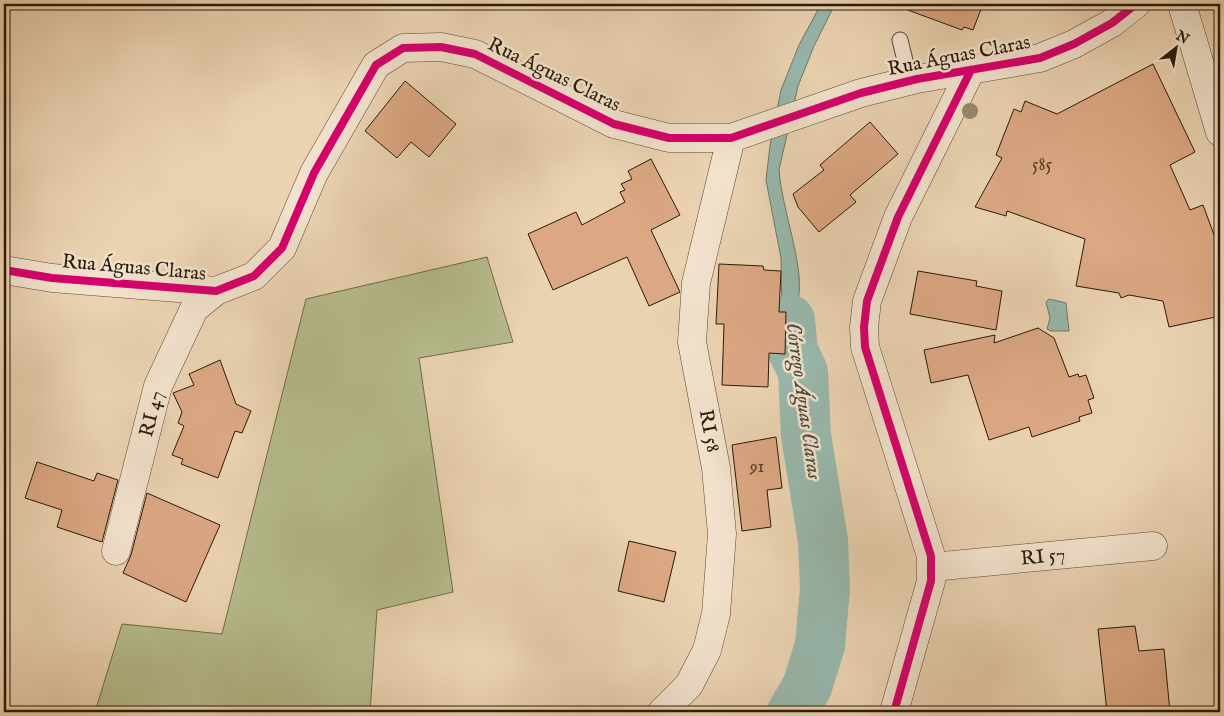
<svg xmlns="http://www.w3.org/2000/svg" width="1224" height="716" viewBox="0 0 1224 716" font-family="'IM FELL English',serif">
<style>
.green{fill:#b6bc8d;stroke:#706b4a}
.water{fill:#98b8ad;stroke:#6c796b}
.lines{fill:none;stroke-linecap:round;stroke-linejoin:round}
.river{stroke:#98b8ad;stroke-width:50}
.building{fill:#dba883;stroke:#2b1a08}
.service-casing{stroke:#5b4832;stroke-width:17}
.minor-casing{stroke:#5b4832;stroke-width:29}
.service{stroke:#f2e2cd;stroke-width:15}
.minor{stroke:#f2e2cd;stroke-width:28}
.cycleway-casing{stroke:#f2e2cd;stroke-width:11}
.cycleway{stroke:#d6006c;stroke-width:8}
.tree{fill:#98886a}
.labels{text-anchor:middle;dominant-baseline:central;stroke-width:5;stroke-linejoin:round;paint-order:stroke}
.number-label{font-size:18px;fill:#573e27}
.street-label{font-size:20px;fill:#2b1a08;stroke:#f2e2cd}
.water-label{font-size:21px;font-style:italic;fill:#4c493a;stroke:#f2e2cd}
</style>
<rect width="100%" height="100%" fill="#ebd3b2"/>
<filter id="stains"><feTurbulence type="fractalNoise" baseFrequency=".004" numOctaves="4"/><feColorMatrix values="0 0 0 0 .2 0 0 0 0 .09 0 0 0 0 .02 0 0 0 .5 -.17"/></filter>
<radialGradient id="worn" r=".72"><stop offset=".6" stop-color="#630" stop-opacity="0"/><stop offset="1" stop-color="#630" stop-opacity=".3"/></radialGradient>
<path class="green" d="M487 257 513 342 419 358 453 592 377 610 370 712H95L122 624 222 634 306 299Z"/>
<path class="water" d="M821 4H835L814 46 798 86 779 170C782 205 795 239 799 275 801 295 795 315 797 336 798 350 813 374 805 387L802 374 793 367 790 361 787 311 782 309 781 258 766 180 770 146 781 90 799 45Z
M1049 299 1066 303 1069 331H1051L1047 329 1050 318 1046 302Z"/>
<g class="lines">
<path class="river" d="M790 320 793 351 803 372 806 435 823 541 825 588 820 645 807 687 792 712"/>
</g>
<path class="building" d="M898 4H983L973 30 964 27 962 30 897 6Z
M1153 64 1195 152 1170 165 1190 210 1203 205 1220 251V316L1169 327 1163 301 1129 295 1121 298 1119 293 1076 286 1085 239 1007 211 1006 216 975 207 1002 158 996 155 1014 109 1021 112 1025 101 1057 114Z
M405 81 456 124 429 157 411 142 397 158 365 131Z
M870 122 898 154 850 195 856 202 819 232 798 207 793 194 824 170 820 165Z
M651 159 680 215 651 230 680 292 649 306 627 257 553 290 528 234 576 212 582 225 625 202 620 192 625 190 621 184 632 179 628 171Z
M719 264 763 266 764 270 781 271 779 312H786L785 354 769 353 768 387 722 385 724 324H716Z
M918 271 977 281 976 286 1002 291 996 330 910 314Z
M1038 328 1054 338 1069 377 1078 374 1079 377 1086 375 1094 398 1088 400 1092 413 1079 417 1080 421 1032 437 1029 427 989 440 968 375 931 383 924 350 995 335 994 343Z
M220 360 236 404 251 411 242 433 235 431 218 478 181 464 183 459 172 455 184 426 178 423 182 412 173 393 194 385 189 374Z
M776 437 782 488 767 490 771 527 742 531 732 445Z
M37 462 94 481 97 473 118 480 102 542 57 527 62 510 25 498Z
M147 493 220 525 186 602 123 573 131 555Z
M629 541 676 552 664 602 618 591Z
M1135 626 1139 651 1164 649 1170 712H1107L1098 629Z"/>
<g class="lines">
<defs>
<path id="service" d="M900 40 910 81"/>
<path id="minor" d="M1182 4 1220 132
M4 270 52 278 216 291 254 276 282 248 314 173 376 65 403 48 441 47 475 54 614 124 669 138H731L861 93 917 79 1040 58 1074 44 1112 23 1136 4
M116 551 158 386 194 309 216 291
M932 567 1153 546
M662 712 689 685 707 650 716 614 722 534 716 468 692 342 696 283 731 138
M894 712 931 581V556L865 347 864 327 867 301 898 217 971 70"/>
</defs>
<use href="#service" class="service-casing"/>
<use href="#minor" class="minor-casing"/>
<use href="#service" class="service"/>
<use href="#minor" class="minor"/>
<defs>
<path id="cycleway" d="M4 270 52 278 216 291 254 276 282 248 314 173 376 65 403 48 441 47 475 54 614 124 669 138H731L861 93 917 79 1040 58 1074 44 1112 23 1136 4
M894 712 931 581V556L865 347 864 327 867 301 898 217 971 70"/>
</defs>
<use href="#cycleway" class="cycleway-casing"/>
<use href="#cycleway" class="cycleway"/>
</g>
<circle class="tree" cx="970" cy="111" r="8"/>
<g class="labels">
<g class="number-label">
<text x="1042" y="165">585</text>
<text x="757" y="467">91</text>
</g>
<g class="street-label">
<text transform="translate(959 56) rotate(-11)">Rua Águas Claras</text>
<text transform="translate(554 75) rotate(26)">Rua Águas Claras</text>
<text transform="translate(134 268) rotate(5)">Rua Águas Claras</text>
<text transform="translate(152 414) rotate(-76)">RI 47</text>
<text transform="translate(709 431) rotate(79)">RI 58</text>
<text transform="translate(1043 557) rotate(-6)">RI 57</text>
</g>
<g class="water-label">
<text transform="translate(803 401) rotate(82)">Córrego Águas Claras</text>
</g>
</g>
<rect width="1224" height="716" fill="none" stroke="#ebd3b2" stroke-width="20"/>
<rect x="5" y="5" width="1214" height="706" fill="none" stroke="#2b1a08" stroke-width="2.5"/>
<rect x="10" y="10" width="1204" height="696" fill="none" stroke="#2b1a08"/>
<g transform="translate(1176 48) rotate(31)" stroke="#f2e2cd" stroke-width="4" paint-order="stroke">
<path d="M0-4L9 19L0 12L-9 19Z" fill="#2b1a08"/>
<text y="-8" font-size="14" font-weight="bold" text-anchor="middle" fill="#2b1a08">N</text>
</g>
<rect width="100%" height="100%" filter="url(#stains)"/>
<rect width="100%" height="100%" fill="url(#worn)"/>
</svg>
